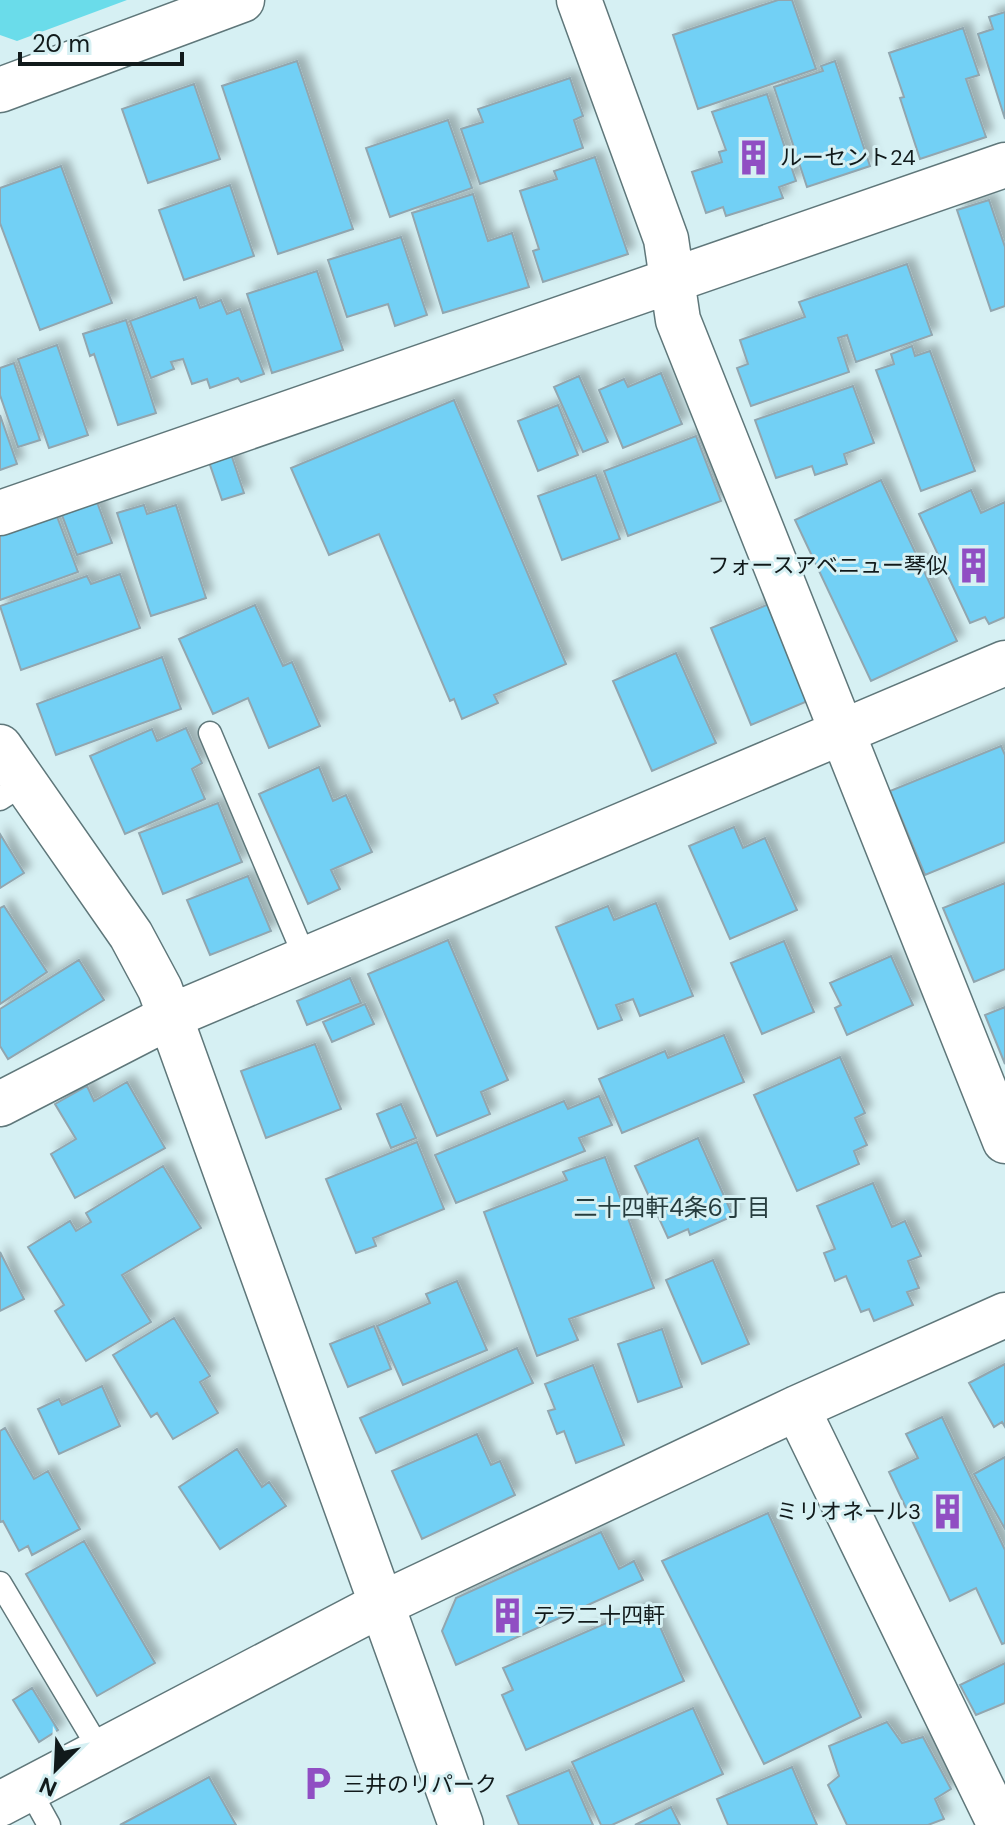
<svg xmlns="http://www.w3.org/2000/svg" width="1005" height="1825" viewBox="0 0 1005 1825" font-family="'DM Sans','Noto Sans JP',sans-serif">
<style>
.green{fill:#6adcea}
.building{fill:#72d0f5;stroke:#91a6af;stroke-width:2;filter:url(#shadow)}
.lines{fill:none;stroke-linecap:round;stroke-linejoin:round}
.lane-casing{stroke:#5f777a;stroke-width:25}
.street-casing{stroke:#5f777a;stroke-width:47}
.lane{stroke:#fff;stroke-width:22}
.street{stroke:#fff;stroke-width:44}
.labels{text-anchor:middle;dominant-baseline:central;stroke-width:6;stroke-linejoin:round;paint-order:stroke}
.poi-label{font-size:22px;fill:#111a1b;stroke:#d6f0f3;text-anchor:start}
.neighbourhood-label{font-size:24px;fill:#263c3e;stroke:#d6f0f3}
</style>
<defs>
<filter id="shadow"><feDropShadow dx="7" dy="-7" stdDeviation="4" flood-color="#0004"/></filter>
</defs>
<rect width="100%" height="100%" fill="#d6f0f3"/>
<path class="green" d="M0 0H127L17 41 0 35Z"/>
<path class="building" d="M778 0H792L816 69 698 109 673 35Z
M1005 12V119L978 34 993 29 989 17Z
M963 28 979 75 966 79 986 137 920 159 900 98 904 97 889 53Z
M297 61 353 229 278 254 222 86Z
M835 61 870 166 807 187 774 87 823 71 821 66Z
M570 78 583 116 574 120 583 148 480 184 461 129 483 122 478 109Z
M194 84 220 159 148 183 122 109Z
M767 94 796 181 779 187 783 198 726 216 723 207 706 213 692 172 722 162 719 152 726 150 712 112Z
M448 120 472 188 390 217 366 148Z
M595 157 628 254 543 282 533 251 539 249 520 191 557 179 554 171Z
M61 166 112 303 40 330 0 223V188Z
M230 185 254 256 184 280 159 210Z
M473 194 488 241 512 233 529 287 443 313 412 213Z
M989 200 1005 247V306L991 311 957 210Z
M401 237 427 315 395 326 388 304 347 317 328 260Z
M907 264 932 335 856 362 847 335 838 338 849 372 751 406 737 368 748 364 740 340 805 317 799 302Z
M317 271 343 350 272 373 247 294Z
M196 297 200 308 221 300 227 314 240 309 264 374 241 382 238 378 210 388 207 379 192 384 183 359 171 362 174 369 151 378 130 321Z
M126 320 156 413 118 425 94 354 90 356 83 334Z
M57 345 88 435 49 448 18 359Z
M912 346 915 356 930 351 975 471 921 491 876 370 894 364 891 354Z
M14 363 40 440 18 447 0 395V368Z
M661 373 682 424 623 448 599 390 624 379 628 387Z
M579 376 608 442 583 452 554 387Z
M853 386 874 443 844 454 847 464 815 475 812 466 776 478 755 420Z
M454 400 566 664 494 695 498 703 462 719 454 699 450 701 379 534 329 555 291 468Z
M558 405 578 455 538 471 518 421Z
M0 415 17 464 0 470Z
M696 436 721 501 628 536 604 471Z
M230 451 244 493 222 500 208 459Z
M596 475 620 539 562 560 538 496Z
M881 480 957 641 871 681 795 520Z
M971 490 981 513 1005 502V617L989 624 985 617 970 623 919 514Z
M97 502 112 543 77 555 62 515Z
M144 505 147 514 176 505 206 598 151 616 117 513Z
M56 514 78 572 0 600V534Z
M120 574 140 628 21 670 0 606 87 576 91 584Z
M769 604 810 700 751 725 711 628Z
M255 605 283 666 292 662 320 726 269 748 248 698 213 714 179 639Z
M676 653 716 743 652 771 613 681Z
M162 657 181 709 56 755 37 704Z
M186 728 202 763 192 769 205 799 125 834 90 756 152 729 157 741Z
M1001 746 1005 755V842L925 875 890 791Z
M319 767 333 801 346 795 372 852 331 870 340 889 308 904 259 794Z
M218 803 242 862 163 894 139 833Z
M734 827 743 848 765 838 797 910 730 939 689 846Z
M0 834 24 873 0 888Z
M248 876 271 931 210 955 187 900Z
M1005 883V969L974 982 943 908Z
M656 903 693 996 640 1016 633 999 616 1005 622 1020 598 1029 556 927 608 906 614 920Z
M4 906 47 972 0 1004V908Z
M448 940 508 1080 481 1092 490 1114 437 1136 368 974Z
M784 941 814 1012 762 1034 731 963Z
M891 956 913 1005 847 1035 835 1008 841 1005 830 983Z
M79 960 104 1000 8 1059 0 1046V1009Z
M350 978 361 1003 307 1025 297 1001Z
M365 1004 374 1024 332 1042 323 1022Z
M1005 1007V1064L985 1015Z
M724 1035 744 1082 622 1133 599 1079 665 1051 668 1058Z
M315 1044 341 1109 266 1138 241 1071Z
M840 1057 865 1113 855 1118 867 1145 854 1151 859 1164 797 1191 754 1095Z
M127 1082 165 1148 75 1198 51 1154 76 1139 55 1104 87 1086 94 1101Z
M599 1096 612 1125 579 1138 585 1151 456 1203 435 1155 564 1101 568 1109Z
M401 1104 416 1138 391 1148 377 1114Z
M698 1138 733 1216 690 1235 688 1229 668 1238 635 1166Z
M417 1142 444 1209 373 1238 376 1246 356 1253 326 1179Z
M605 1157 654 1288 569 1319 578 1340 537 1356 484 1212 567 1180 563 1172Z
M163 1166 201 1228 122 1275 151 1322 86 1361 55 1311 64 1305 28 1247 70 1221 76 1231 91 1222 86 1213Z
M873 1183 892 1227 905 1221 921 1256 908 1261 919 1288 907 1292 913 1305 874 1321 869 1309 861 1312 846 1276 835 1281 824 1253 835 1249 817 1206Z
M0 1252 24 1299 0 1311Z
M713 1260 749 1344 702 1364 666 1280Z
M457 1281 487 1350 403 1385 377 1326 430 1303 426 1294Z
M174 1318 210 1376 200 1382 218 1413 173 1439 157 1413 151 1417 113 1355Z
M374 1326 391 1369 348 1387 330 1344Z
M662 1329 682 1387 638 1402 618 1344Z
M517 1348 533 1383 376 1453 360 1418Z
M1005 1364V1427L1002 1422 994 1427 969 1383Z
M593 1365 624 1445 576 1463 564 1431 557 1434 548 1411 555 1409 545 1384Z
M102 1386 120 1426 59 1454 38 1409 59 1399 62 1405Z
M942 1417 1005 1550V1643L1002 1644 976 1588 950 1601 889 1472 918 1458 906 1434Z
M5 1428 34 1479 48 1471 80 1529 32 1555 28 1546 19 1551 3 1521 0 1522V1431Z
M477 1434 491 1465 500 1461 515 1495 422 1539 392 1471Z
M237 1449 262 1487 269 1482 286 1506 220 1549 179 1487Z
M1005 1457V1529L974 1474Z
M768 1513 861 1717 764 1764 662 1561Z
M601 1532 619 1569 634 1561 643 1580 456 1665 442 1631 456 1598Z
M84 1541 155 1663 97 1696 26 1574Z
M650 1604 684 1681 526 1750 502 1695 513 1690 503 1668Z
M1005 1663V1703L976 1715 960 1685Z
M32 1688 58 1730 39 1742 13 1700Z
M693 1708 723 1774 612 1825H601L572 1762Z
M887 1722 902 1743 923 1737 951 1789 935 1799 944 1819 928 1825H847L828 1785 839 1776 829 1746Z
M792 1767 817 1825H728L717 1799Z
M569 1770 593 1825H519L507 1796Z
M209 1777 236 1825H120Z
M671 1807 680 1825H635Z"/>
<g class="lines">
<defs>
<path id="lane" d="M210 733 306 960
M0 799 25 783
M0 1583 101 1752
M29 1789 49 1825"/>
<path id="street" d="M579 0 666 239 678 320 1005 1141
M0 90 242 0
M0 513 1005 165
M0 747 131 935 160 989 461 1825
M0 1104 169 1017 1005 663
M797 1408 1000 1825
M0 1804 380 1605 797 1408 1005 1315"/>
</defs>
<use href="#lane" class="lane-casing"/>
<use href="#street" class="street-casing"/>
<use href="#lane" class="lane"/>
<use href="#street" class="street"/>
</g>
<defs>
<symbol id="building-bare" viewBox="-9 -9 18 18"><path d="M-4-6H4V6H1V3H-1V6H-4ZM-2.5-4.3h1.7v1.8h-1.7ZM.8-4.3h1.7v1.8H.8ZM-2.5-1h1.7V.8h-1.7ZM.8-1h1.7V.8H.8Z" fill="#904ec3" stroke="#d6f0f3" stroke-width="2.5" paint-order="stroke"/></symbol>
<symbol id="parking-bare" viewBox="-9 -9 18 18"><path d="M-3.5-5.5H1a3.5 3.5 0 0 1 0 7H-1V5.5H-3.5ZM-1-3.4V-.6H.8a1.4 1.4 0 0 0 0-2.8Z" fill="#904ec3" stroke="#d6f0f3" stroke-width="2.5" paint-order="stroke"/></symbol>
</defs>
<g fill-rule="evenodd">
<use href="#building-bare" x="728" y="132" width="51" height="51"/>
<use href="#building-bare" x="948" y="540" width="51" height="51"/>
<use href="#building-bare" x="922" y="1486" width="51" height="51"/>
<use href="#building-bare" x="482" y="1590" width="51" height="51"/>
<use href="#parking-bare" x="292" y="1758" width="51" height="51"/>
</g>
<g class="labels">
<g class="poi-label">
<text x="780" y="157">ルーセント24</text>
<text x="948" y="565" text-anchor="end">フォースアベニュー琴似</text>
<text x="921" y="1511" text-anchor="end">ミリオネール3</text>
<text x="533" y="1615">テラ二十四軒</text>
<text x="343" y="1784">三井のリパーク</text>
</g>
<g class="neighbourhood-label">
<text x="672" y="1207">二十四軒4条6丁目</text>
</g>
</g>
<g transform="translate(56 1769) rotate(204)" stroke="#d6f0f3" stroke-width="6" paint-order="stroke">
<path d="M0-6L14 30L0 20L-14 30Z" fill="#111a1b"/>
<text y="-12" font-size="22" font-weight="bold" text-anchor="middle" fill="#111a1b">N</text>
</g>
<path d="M20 52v12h162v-12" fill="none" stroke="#111a1b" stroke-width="4"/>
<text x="32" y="52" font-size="24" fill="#111a1b" stroke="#d6f0f3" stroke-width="6" paint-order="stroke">20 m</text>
</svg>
